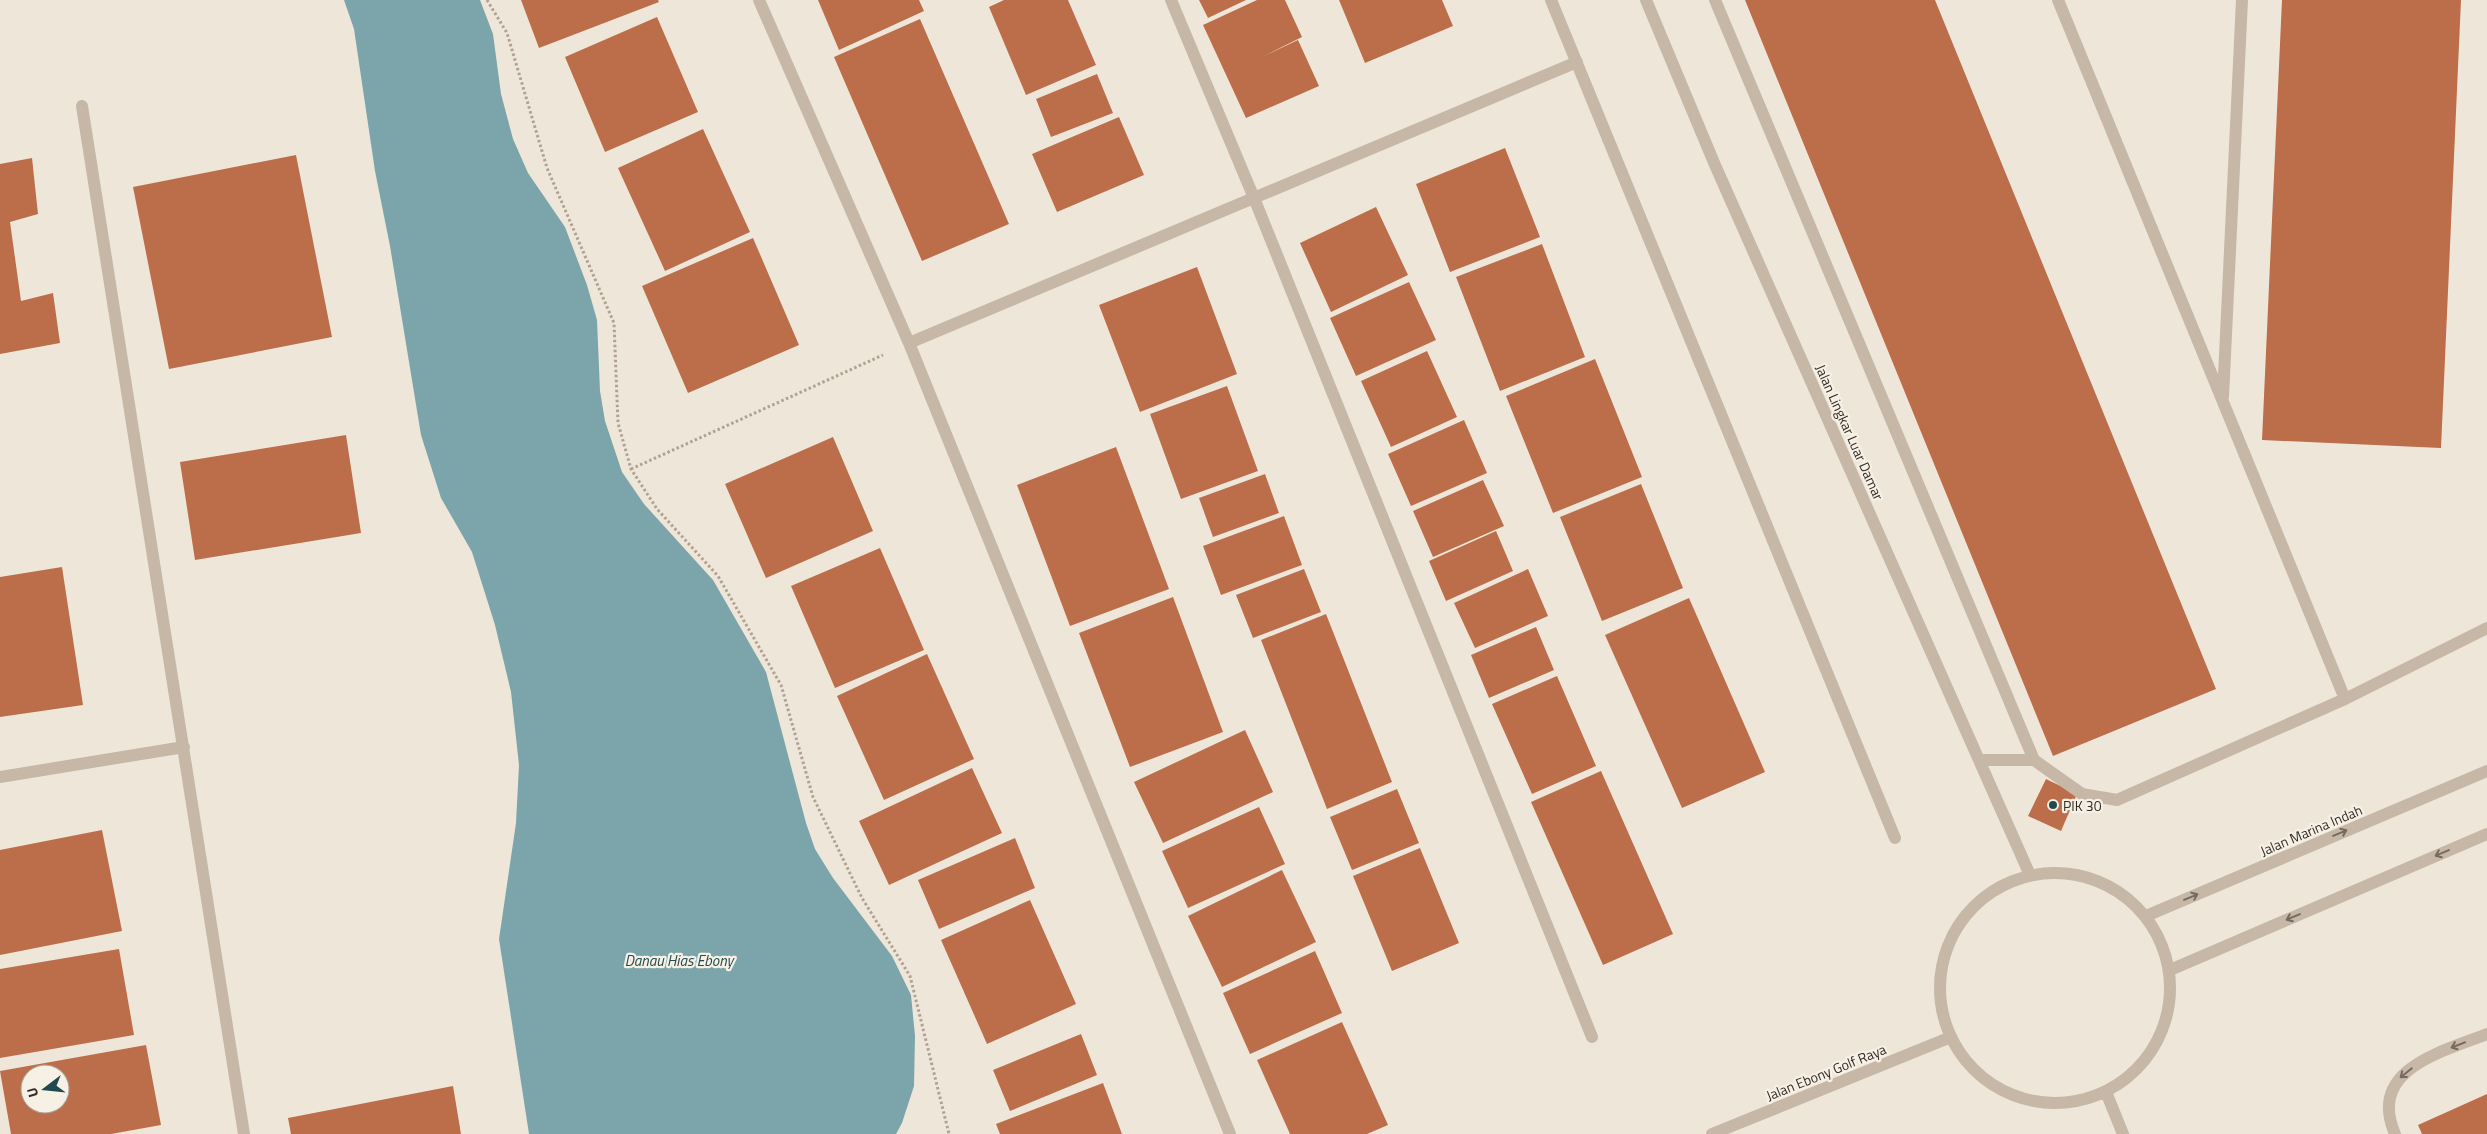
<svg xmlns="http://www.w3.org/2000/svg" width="2487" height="1134" viewBox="0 0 2487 1134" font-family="'Titillium Web',sans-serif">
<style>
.water{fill:#7ba5aa}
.building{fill:#bc6e4a;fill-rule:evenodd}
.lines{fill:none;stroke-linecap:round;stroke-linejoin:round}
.path{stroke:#b1a191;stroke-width:3;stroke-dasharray:2.5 2.5;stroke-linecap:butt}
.minor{stroke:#c6b7a7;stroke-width:12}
.oneway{stroke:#756a61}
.poi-dot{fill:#204a51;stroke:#f7f0e5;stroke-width:2}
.labels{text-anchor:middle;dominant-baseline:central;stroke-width:4.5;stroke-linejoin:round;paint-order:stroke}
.street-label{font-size:14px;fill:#332b27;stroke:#f7f0e5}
.poi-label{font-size:14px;fill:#332b27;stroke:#f7f0e5;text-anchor:start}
.water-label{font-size:15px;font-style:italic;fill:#204a51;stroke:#f7f0e5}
</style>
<rect width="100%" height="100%" fill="#efe6da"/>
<path class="water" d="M344 0H480L493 34 501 94 513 139 528 173 565 227 587 285 597 320 600 391 605 421 622 472 644 504 713 580 766 672 806 823 815 849 833 878 892 956 911 995 915 1036 914 1086 902 1123 896 1134H529L499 939 516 823 519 765 511 692 495 625 472 552 441 498 421 435 390 246 375 171 354 29Z"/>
<path class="building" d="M521 0H658L659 2 539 48Z
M818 0H919L924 11 839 50Z
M1004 0H1068L1096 65 1026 95 989 7Z
M1199 0H1246L1208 18Z
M1257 0H1285L1302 37 1262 57 1298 40 1319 86 1246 118 1203 25Z
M1339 0H1442L1453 26 1365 63Z
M1745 0H1935L2216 689 2053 756Z
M2282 0H2461L2441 448 2262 440Z
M657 17 698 112 605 152 565 57Z
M920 19 1009 224 922 261 834 57Z
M1097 74 1113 113 1051 137 1036 99Z
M1119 117 1144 175 1057 212 1032 154Z
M703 129 750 232 665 271 618 168Z
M1505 148 1540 237 1450 272 1416 184Z
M296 155 332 337 169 369 133 187Z
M32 158 38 214 10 222 21 301 53 293 60 343 0 354V164Z
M1376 207 1408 275 1331 312 1300 243Z
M753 238 799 345 688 393 642 286Z
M1542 244 1585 357 1500 391 1456 277Z
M1197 267 1237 374 1140 412 1099 305Z
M1409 282 1436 340 1356 376 1330 318Z
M1427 351 1457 417 1391 447 1361 381Z
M1595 359 1642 477 1553 513 1506 396Z
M1227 386 1258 471 1181 499 1150 414Z
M1464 420 1487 473 1411 506 1388 454Z
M346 435 361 533 195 560 180 462Z
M833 437 873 531 766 578 725 484Z
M1116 447 1169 589 1070 626 1017 485Z
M1265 474 1279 513 1213 537 1199 498Z
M1483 480 1504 526 1433 557 1413 511Z
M1641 484 1683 588 1602 621 1560 517Z
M1284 516 1302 565 1221 595 1203 546Z
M1496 531 1513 571 1446 601 1429 561Z
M880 548 924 650 835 688 791 586Z
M62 567 83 705 0 717V577Z
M1304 569 1321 612 1253 638 1236 595Z
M1528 569 1548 616 1475 648 1454 603Z
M1173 597 1223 732 1130 767 1079 633Z
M1689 598 1765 772 1682 808 1605 635Z
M1326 614 1392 782 1327 809 1261 640Z
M1536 627 1554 670 1489 698 1471 655Z
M927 654 974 759 884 800 837 696Z
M1557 676 1596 766 1532 794 1492 704Z
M1245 730 1273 792 1163 843 1134 782Z
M972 768 1002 833 889 885 859 821Z
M1601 771 1673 934 1603 965 1531 802Z
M2046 779 2077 794 2061 831 2028 816Z
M1397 789 1419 843 1352 870 1330 817Z
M1259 807 1285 864 1188 908 1162 851Z
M102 830 122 931 0 955V850Z
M1015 838 1035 888 939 929 918 880Z
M1420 848 1459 943 1392 971 1353 876Z
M1282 870 1316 942 1222 987 1188 916Z
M1030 900 1076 1004 987 1044 941 940Z
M119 949 134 1035 0 1058V969Z
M1315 951 1342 1013 1250 1054 1223 993Z
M1342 1022 1388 1125 1367 1134H1290L1257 1060Z
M1081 1034 1097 1075 1010 1111 993 1070Z
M146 1045 161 1125 111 1134H11L0 1071ZM30 1074H60V1104H30Z
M1103 1083 1122 1134H1000L996 1124Z
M453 1086 461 1134H291L288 1118Z
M2487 1094V1134H2422L2418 1125Z"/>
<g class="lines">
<path class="path" d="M487 0 507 33 547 168 614 323 618 423 631 469 657 509 718 576 781 685 813 797 862 898 910 976 949 1134
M631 469 883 355"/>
<path class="minor" d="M759 0 909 343 1230 1134
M1171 0 1254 198 1592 1037
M1551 0 1895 838
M1646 0 1715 165 2030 875
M1715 0 2034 760 2082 794 2117 800 2345 699 2487 628
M2058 0 2345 699
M82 106 244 1134
M909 343 1577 62
M2223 397 2242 0
M1979 760H2034
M0 777 184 747
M1940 988a115 115 0 1 1 230 0a115 115 0 1 1-230 0Z
M2146 916 2487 771
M2170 970 2487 834
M2106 1092 2123 1134
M1712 1134 1951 1037
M2395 1134C2367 1069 2442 1052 2487 1034"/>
</g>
<defs><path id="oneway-shaft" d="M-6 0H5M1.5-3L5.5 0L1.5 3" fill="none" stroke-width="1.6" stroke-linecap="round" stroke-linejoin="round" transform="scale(1.25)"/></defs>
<g class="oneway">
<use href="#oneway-shaft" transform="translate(2340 833) rotate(-23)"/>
<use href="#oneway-shaft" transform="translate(2442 853) rotate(157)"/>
<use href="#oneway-shaft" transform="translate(2191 897) rotate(-23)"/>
<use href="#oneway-shaft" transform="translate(2293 917) rotate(157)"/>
<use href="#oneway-shaft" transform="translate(2458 1045) rotate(159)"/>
<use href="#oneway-shaft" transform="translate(2406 1073) rotate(141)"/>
</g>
<circle class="poi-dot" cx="2053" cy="805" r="5"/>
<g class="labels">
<g class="street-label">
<text transform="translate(1850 432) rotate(66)">Jalan Lingkar Luar Damar</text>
<text transform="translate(2311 830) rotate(-23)">Jalan Marina Indah</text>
<text transform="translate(1826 1072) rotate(-22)">Jalan Ebony Golf Raya</text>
</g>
<g class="poi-label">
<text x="2063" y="805">PIK 30</text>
</g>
<g class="water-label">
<text x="679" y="960">Danau Hias Ebony</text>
</g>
</g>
<g transform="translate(45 1089) rotate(254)"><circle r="24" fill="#f7f0e5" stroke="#a9a199"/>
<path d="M0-4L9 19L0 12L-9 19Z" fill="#204a51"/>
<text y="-8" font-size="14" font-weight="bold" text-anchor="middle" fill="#332b27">U</text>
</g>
</svg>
